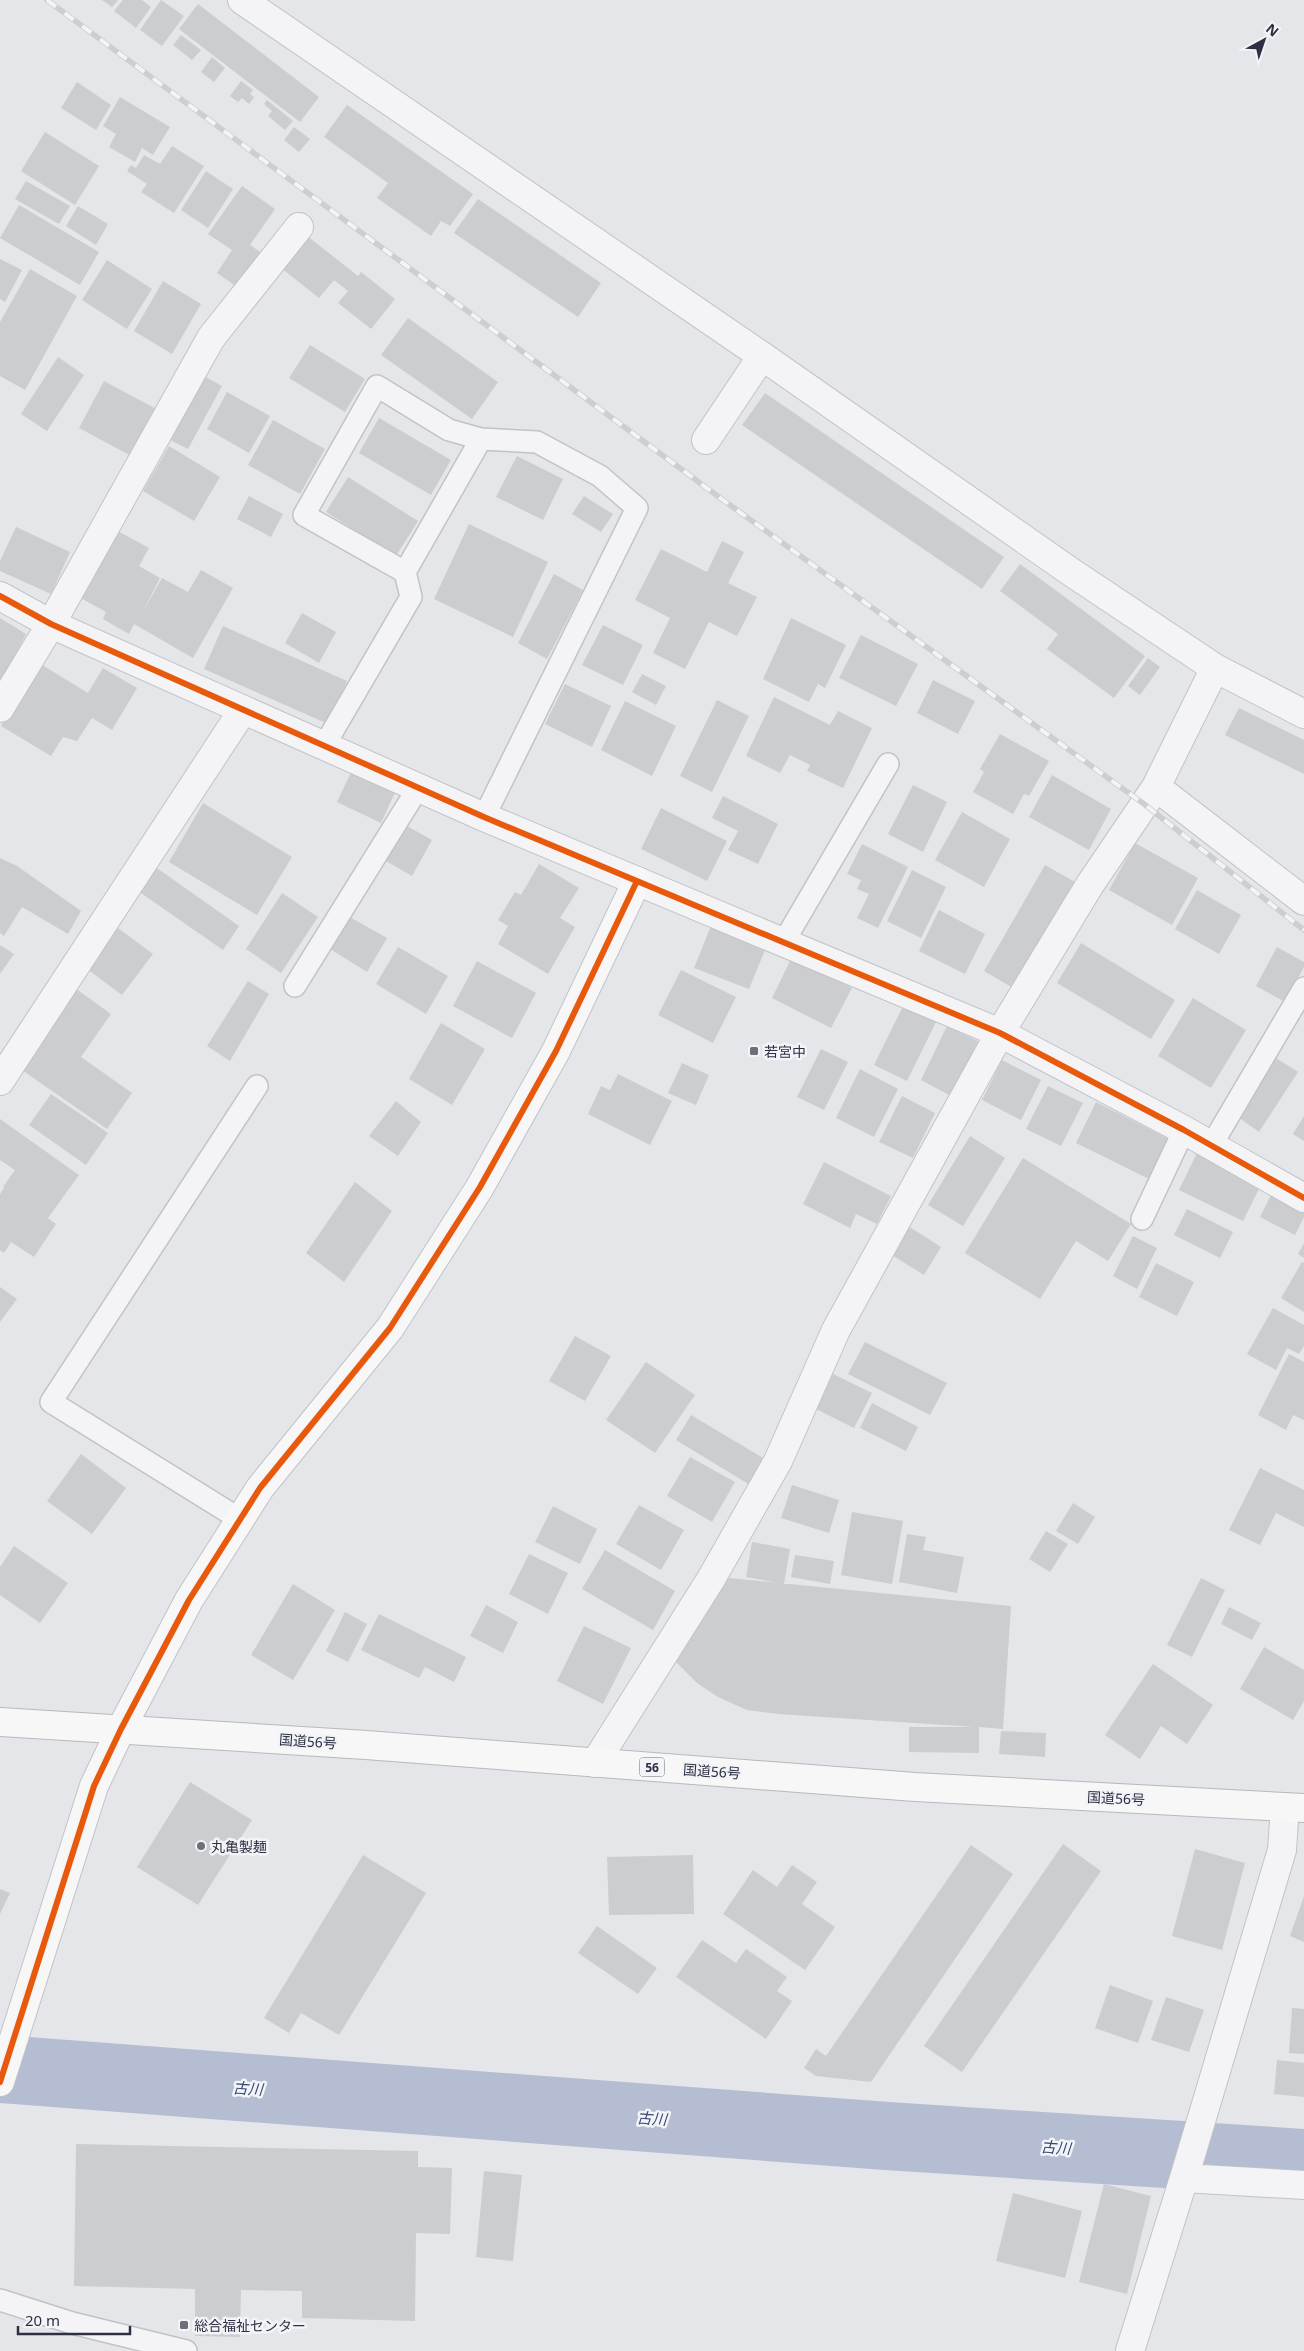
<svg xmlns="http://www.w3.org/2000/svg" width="1304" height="2351" viewBox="0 0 1304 2351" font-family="'Noto Sans','Noto Sans JP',sans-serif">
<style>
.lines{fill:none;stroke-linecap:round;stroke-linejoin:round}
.river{stroke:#b4bdd2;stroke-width:68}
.building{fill:#cccdd1}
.lane-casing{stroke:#c1c3c6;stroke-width:24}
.street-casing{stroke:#c1c3c6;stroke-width:30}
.secondary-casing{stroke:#c1c3c6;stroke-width:30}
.highway-casing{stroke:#b7b9bd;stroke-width:30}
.lane{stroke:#f4f4f6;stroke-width:21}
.street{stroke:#f4f4f6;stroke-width:28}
.secondary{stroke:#f7f7f8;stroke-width:28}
.highway{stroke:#f7f7f8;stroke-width:28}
.rail-casing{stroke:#cdced1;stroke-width:5.5}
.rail{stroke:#f3f4f8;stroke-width:4;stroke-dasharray:11;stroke-linecap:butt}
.cycleway-casing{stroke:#f3f4f8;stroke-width:9}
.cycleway{stroke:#e8590c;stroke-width:6}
.poi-dot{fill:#6c707c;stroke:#f3f4f8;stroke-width:2}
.labels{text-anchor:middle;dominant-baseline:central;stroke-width:5;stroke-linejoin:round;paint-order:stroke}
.shield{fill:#f3f4f8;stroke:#686b79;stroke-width:1}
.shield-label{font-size:12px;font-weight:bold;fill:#2c3042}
.poi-label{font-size:14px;fill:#2c3042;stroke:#f3f4f8;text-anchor:start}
.street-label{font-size:14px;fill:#2c3042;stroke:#f3f4f8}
.water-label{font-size:15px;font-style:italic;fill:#384874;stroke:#f3f4f8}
</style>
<rect width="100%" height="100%" fill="#e4e6e9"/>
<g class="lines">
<path class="river" d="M0 2069 887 2136 1304 2163"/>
</g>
<path class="building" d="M102 0H118L112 7Z
M123 0H142L151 7 136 28 114 11Z
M161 0 184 16 162 46 140 30Z
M198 4 319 97 300 122 179 29Z
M181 35 201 50 192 60 173 45Z
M212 57 225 68 214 82 201 72Z
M241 81 253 90 250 94 254 97 249 104 242 98 238 102 230 96Z
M77 82 111 105 96 130 61 108Z
M120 97 170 127 153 155 142 148 135 162 109 147 116 134 103 126Z
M267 100 293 121 285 130 268 116 272 111 264 104Z
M347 105 473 194 450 226 441 221 431 236 377 198 388 183 324 137Z
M294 127 310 139 299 152 284 140Z
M45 132 99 166 75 205 21 171Z
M172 146 204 166 174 213 141 192 147 184 127 171 131 165 136 168 144 155 160 164Z
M206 171 233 189 208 228 181 210Z
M26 181 70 206 59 224 15 199Z
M242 186 275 209 250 245 265 255 241 290 217 273 232 250 208 234Z
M478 199 601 283 578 317 454 233Z
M19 205 99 252 80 285 0 238Z
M78 206 108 224 96 245 66 226Z
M301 231 358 276 361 272 395 299 371 329 338 303 348 291 334 280 319 298 275 263Z
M0 259 22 270 5 302 0 299Z
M107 260 152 289 127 329 82 300Z
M30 269 77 296 25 390 0 376V322Z
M163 281 201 304 172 354 134 331Z
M408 318 498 382 472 419 381 355Z
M310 345 365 379 345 412 289 378Z
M58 357 84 375 47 431 21 414Z
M200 374 222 386 188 449 166 438Z
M104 381 160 411 135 458 79 428Z
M227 392 270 416 249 453 207 429Z
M765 393 1004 557 982 589 742 425Z
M379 418 451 460 431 495 359 453Z
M273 420 325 449 300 494 248 465Z
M169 446 220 477 194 521 143 491Z
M517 456 563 479 543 520 496 497Z
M348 477 418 521 396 556 326 512Z
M249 496 283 514 271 537 237 519Z
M584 496 613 514 601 532 572 514Z
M469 524 548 562 513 637 434 599Z
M16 527 70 552 51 594 0 571V561Z
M114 529 149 548 139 566 160 578 142 613 162 578 188 592 201 570 233 588 193 658 134 624 129 634 103 619 106 612 77 596Z
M722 541 744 552 728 583 757 597 737 636 709 622 685 669 653 653 670 618 635 600 661 549 707 572Z
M1020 564 1145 656 1114 698 1047 649 1058 634 1000 591Z
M554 574 583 590 547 659 518 643Z
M302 613 336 632 319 663 285 643Z
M0 618 26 634 0 685Z
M791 618 846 645 825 688 818 684 809 702 763 679Z
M603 625 643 645 623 685 582 665Z
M223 626 347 681 328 724 204 669Z
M861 635 918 664 896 706 839 678Z
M1148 658 1160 667 1140 695 1128 686Z
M39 663 88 693 103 668 137 688 112 730 92 718 77 741 63 737 51 756 1 726Z
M642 674 666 686 656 705 632 692Z
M933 680 975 701 958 734 917 713Z
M565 684 611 706 592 747 545 724Z
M774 697 830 725 838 711 872 728 843 788 807 771 810 765 790 755 780 773 746 756Z
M717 700 749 716 712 792 680 776Z
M625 701 676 726 652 776 601 750Z
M1239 708 1304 740V774L1225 735Z
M1000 734 1049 761 1029 796 1024 794 1013 814 973 792 984 772 980 769Z
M353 768 397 788 381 823 337 802Z
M1052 775 1111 809 1089 850 1029 817Z
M913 785 947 802 923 852 888 834Z
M723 796 778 824 758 864 728 850 738 831 712 818Z
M203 803 292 857 257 915 169 862Z
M661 808 727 841 707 881 641 849Z
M962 812 1010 839 984 887 935 860Z
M400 822 432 840 412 876 379 857Z
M1135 843 1198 878 1172 925 1109 890Z
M862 844 908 867 878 928 857 918 869 894 857 889 861 880 847 874Z
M0 858 17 866 81 911 68 934 22 907 4 936 0 933Z
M539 864 579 888 560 918 575 927 548 974 498 944 508 926 498 920 515 892 521 895Z
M1045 865 1075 882 1013 988 984 971Z
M154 866 239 926 223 950 138 891Z
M912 870 946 887 921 938 887 921Z
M1197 890 1241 915 1219 954 1175 929Z
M282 893 318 917 281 973 246 949Z
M939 910 985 934 965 974 919 951Z
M346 915 387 938 367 972 327 947Z
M712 923 767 945 749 989 694 968Z
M118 928 153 954 122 995 87 969Z
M1081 943 1175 1000 1151 1039 1057 983Z
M0 945 14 954 0 974Z
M398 947 448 976 426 1014 376 984Z
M1277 947 1304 962V967L1285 1002 1256 986Z
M792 957 852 988 831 1028 772 998Z
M477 961 536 993 512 1038 453 1006Z
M681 970 736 997 713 1043 658 1015Z
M248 981 269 994 230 1061 207 1046Z
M75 988 111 1014 81 1057 132 1093 107 1129 19 1068Z
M1193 998 1246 1030 1211 1088 1158 1056Z
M905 1002 938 1018 907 1081 874 1065Z
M441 1023 485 1049 452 1105 409 1079Z
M947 1026 978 1041 951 1096 921 1080Z
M821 1049 848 1062 824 1110 797 1097Z
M1276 1058 1298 1072 1259 1132 1238 1117Z
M1002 1060 1041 1080 1021 1120 982 1100Z
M682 1063 709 1075 696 1105 668 1093Z
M860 1069 898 1089 874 1137 836 1118Z
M618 1074 672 1101 650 1145 588 1114 601 1086 610 1090Z
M1048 1086 1083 1103 1061 1146 1026 1129Z
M51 1094 108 1133 86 1165 29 1125Z
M902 1096 935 1113 913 1158 879 1142Z
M396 1101 421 1122 398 1156 369 1136Z
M1096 1102 1171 1140 1151 1180 1076 1143Z
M1304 1116V1141L1293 1134Z
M0 1119 79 1175 48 1218 56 1224 34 1257 11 1242 4 1253 0 1250V1194L4 1188 9 1191 3 1187 15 1170 0 1160Z
M970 1136 1005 1158 963 1226 928 1205Z
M1198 1151 1262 1183 1243 1221 1179 1190Z
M1023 1158 1131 1224 1108 1261 1076 1241 1040 1299 965 1253Z
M824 1162 891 1196 877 1224 856 1214 850 1228 803 1204Z
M355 1182 392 1211 344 1282 306 1253Z
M1273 1191 1304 1206V1217L1295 1235 1260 1217Z
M1187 1209 1233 1232 1220 1258 1174 1235Z
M908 1226 941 1247 924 1275 890 1254Z
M1133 1236 1157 1248 1137 1289 1113 1276Z
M1304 1243V1258L1298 1254Z
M1302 1262 1304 1263V1312L1281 1298Z
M1156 1263 1194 1282 1177 1316 1139 1297Z
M0 1287 17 1299 0 1322Z
M1273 1308 1304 1325V1346L1299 1354 1287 1348 1276 1370 1247 1354Z
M575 1336 611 1356 585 1401 549 1381Z
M865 1342 947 1383 930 1415 848 1374Z
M1289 1354 1304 1362V1420L1293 1415 1286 1430 1258 1415Z
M646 1362 695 1395 655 1453 606 1420Z
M833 1374 872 1393 854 1428 816 1409Z
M872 1403 918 1427 906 1451 860 1428Z
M691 1415 765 1459 750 1485 676 1440Z
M81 1454 126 1488 92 1534 47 1501Z
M690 1457 735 1482 712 1522 667 1496Z
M1260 1468 1304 1490V1527L1276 1513 1260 1545 1229 1530Z
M792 1485 839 1500 829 1533 781 1518Z
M1073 1503 1095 1517 1078 1544 1056 1531Z
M639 1505 684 1530 661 1570 616 1544Z
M553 1506 597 1529 580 1564 535 1542Z
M852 1512 903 1521 892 1584 841 1575Z
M1046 1531 1068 1544 1050 1572 1029 1559Z
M907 1534 926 1537 923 1550 964 1557 957 1593 899 1582Z
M752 1542 790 1549 784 1584 746 1577Z
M14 1546 68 1583 40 1623 0 1595V1567Z
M605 1550 675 1591 653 1630 582 1589Z
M529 1554 568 1573 548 1614 509 1594Z
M795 1555 834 1561 830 1584 791 1577Z
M729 1578 1011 1606 1003 1729 979 1727V1753L909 1752V1727H974L778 1714 747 1710 718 1697 697 1683 676 1662Z
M1201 1578 1225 1590 1192 1657 1167 1645Z
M293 1584 335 1610 293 1680 251 1655Z
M486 1605 518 1622 503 1653 470 1636Z
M1229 1607 1261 1623 1252 1640 1221 1624Z
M345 1612 367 1624 348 1662 326 1651Z
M379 1614 466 1657 454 1682 425 1667 419 1678 361 1650Z
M584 1626 631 1648 603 1704 557 1681Z
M1264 1647 1304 1670V1701L1293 1720 1240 1689Z
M1153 1664 1213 1705 1187 1744 1161 1726 1140 1759 1105 1735Z
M1001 1731 1046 1733 1045 1757 999 1754Z
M190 1782 252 1820 198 1905 137 1867Z
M1063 1844 1101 1871 962 2072 924 2046Z
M971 1845 1013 1874 871 2082 816 2076 804 2068 816 2049 826 2056Z
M1195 1849 1245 1863 1222 1950 1172 1936Z
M363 1855 426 1893 339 2035 301 2013 289 2033 264 2018Z
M693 1855 694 1914 609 1915 607 1857Z
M792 1865 817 1882 802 1904 835 1927 805 1970 723 1914 753 1870 777 1887Z
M0 1889 10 1893 0 1914Z
M1304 1896V1942L1290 1936Z
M597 1926 657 1968 638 1994 578 1953Z
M702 1940 736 1963 746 1949 787 1977 777 1991 792 2001 766 2039 676 1977Z
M1110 1985 1153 2001 1138 2043 1095 2028Z
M1166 1997 1204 2010 1189 2052 1151 2040Z
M1292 2008 1304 2009V2054L1289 2053Z
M1277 2060 1304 2063V2097L1274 2094Z
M76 2144 418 2151V2167L452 2168 450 2234 416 2233 415 2321 302 2318V2291L241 2290 240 2337 195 2336V2289L74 2286Z
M484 2171 522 2175 513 2261 476 2257Z
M1104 2184 1151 2196 1127 2294 1079 2282Z
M1013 2193 1082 2211 1065 2278 996 2261Z"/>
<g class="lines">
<defs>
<path id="lane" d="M481 439 449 430 377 386 304 515 405 572 481 439 537 442 600 476 637 508 484 817
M324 746 411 597 405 572
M783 943 888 764
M295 986 418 788
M1211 1146 1304 988
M1142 1219 1184 1130
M241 1520 51 1402 257 1086
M0 2300 72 2323 186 2351"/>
<path id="street" d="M242 0 762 356 1071 572 1215 668 1304 714
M706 440 762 356
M0 596 51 624 484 817 1000 1033 1184 1130 1304 1198
M0 708 51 624 211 338 299 227
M1156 787 1304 901
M0 1081 243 710
M595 1763 711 1579 778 1461 836 1330 1000 1033 1089 886 1156 787 1215 668
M1184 2178 1304 2185
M1130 2351 1184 2178 1282 1850 1285 1807"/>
<path id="secondary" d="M0 2082 94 1786 121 1729 189 1600 260 1488 390 1328 480 1187 556 1051 637 881"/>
<path id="highway" d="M0 1722 366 1745 915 1787 1304 1808"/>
</defs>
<use href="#lane" class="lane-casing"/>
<use href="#street" class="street-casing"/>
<use href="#secondary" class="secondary-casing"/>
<use href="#highway" class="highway-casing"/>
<use href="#lane" class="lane"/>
<use href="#street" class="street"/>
<use href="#secondary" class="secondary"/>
<use href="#highway" class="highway"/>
<defs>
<path id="rail" d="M47 0 723 500 1144 804 1304 930"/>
</defs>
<use href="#rail" class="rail-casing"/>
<use href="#rail" class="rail"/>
<defs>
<path id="cycleway" d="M0 596 51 624 484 817 1000 1033 1184 1130 1304 1198
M0 2082 94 1786 121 1729 189 1600 260 1488 390 1328 480 1187 556 1051 637 881"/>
</defs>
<use href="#cycleway" class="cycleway-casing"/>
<use href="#cycleway" class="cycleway"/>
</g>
<g class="poi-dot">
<rect x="749" y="1046" width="10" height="10" rx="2.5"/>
<circle cx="201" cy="1846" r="5"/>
<rect x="179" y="2320" width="10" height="10" rx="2.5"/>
</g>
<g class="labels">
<rect class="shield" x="639.5" y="1757.5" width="25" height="19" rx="4"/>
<g class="shield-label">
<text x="652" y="1767">56</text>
</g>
<g class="poi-label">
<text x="764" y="1051">若宮中</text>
<text x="211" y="1846">丸亀製麺</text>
<text x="194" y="2325">総合福祉センター</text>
</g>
<g class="street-label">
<text transform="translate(308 1741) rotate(4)">国道56号</text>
<text transform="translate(712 1771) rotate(4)">国道56号</text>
<text transform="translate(1116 1798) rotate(3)">国道56号</text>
</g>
<g class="water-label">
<text transform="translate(248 2088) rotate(4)">古川</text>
<text transform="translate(652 2118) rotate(4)">古川</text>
<text transform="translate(1056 2147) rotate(4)">古川</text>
</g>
</g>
<g transform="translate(1264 40) rotate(40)" stroke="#f3f4f8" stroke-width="4" paint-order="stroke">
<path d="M0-4L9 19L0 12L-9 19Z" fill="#2c3042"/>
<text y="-8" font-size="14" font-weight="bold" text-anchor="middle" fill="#2c3042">N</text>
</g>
<path d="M18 2326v8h112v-8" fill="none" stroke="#2c3042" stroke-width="2.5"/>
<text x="25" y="2326" font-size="15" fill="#2c3042" stroke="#f3f4f8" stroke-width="4" paint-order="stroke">20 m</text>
</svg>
